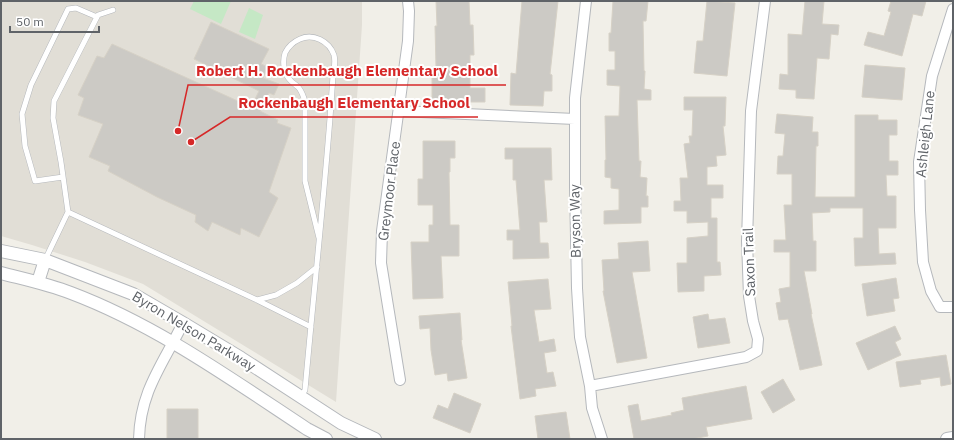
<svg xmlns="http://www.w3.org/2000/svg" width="954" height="440" viewBox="0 0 954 440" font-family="'IBM Plex Sans',sans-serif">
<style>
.education{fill:#e1ded6}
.green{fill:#c5e8c5}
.building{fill:#cccac5;stroke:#d6d1c6}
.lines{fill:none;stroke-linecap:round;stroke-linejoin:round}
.service-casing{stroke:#b5b8bc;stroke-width:6}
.minor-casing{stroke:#b5b8bc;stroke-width:12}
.tertiary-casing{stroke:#b5b8bc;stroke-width:14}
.service{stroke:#fff;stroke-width:5}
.minor{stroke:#fff;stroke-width:10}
.tertiary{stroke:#fff;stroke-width:12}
.labels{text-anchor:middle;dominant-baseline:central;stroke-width:4;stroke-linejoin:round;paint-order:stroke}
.street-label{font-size:14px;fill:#5f6368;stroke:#fff}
.leader{fill:none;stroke:#d62828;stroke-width:1.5}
.callout-dot{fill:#d62828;stroke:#fff;stroke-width:1.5}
.callout-label{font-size:15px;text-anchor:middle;font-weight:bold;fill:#d62828;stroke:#fff;stroke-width:4;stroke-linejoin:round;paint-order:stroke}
</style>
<rect width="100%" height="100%" fill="#f1efe8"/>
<path class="education" d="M1 1H362V25L336 402 143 284 85 262 32 245 1 236Z"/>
<path class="green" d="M194 1H231L221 24 190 9Z
M249 8 263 15 255 39 239 32Z"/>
<path class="building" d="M436 1H469L470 25H473L474 55H470V88H485V102H432V67H436L435 26H437Z
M522 1H558L550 74 552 75V91H544L543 106 510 105 511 73 516 74Z
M613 1H648L646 21H643L644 71H645L644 89 651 90V100H637L639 161H641L640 177 647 178 646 196H648V207H641V223L604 224V211L619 210V189L611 188V178L605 177V160H606L605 116H619L620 86 607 85V70H615V51H609V33H611Z
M707 1 735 3 727 76 694 73 697 41H703Z
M805 1H824L822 24 839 25 838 35 831 34 829 59 817 58 814 99 796 98V90L779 89 780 74 788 75V34L802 35Z
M891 1H926L922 16 913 14 902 56 864 45 868 32 884 36 891 12 888 11Z
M211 22 269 49 261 64 268 67 263 78 279 84 274 95 269 93 260 111 278 120 277 123 291 128 269 192 278 198 259 237 241 228 240 235 212 222 208 231 195 222 196 215 157 197 108 171 110 166 89 157 103 124 78 115 84 98 78 95 97 56 104 58 112 44 251 107 259 91 194 59Z
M865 65 905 68 902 100 862 97Z
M684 97H726L725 126H723L726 155 716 156 717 166 707 167V185H723V198H711V218H717V262H720L721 275 704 276V291L678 292 677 263H687V238L708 236V222L687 223V211H674V201H681L680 178H688L684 144 690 143 689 136H692L693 110H684Z
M777 114 813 117 812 132H818V146H816L815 197H855V115H878V120H897V135H889V161H898V175H886L887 196H896V228H878L879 254 895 253 896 264 855 266 854 238H863V208H830V212L812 213 813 241H816V271H804L812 314H811L822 365 800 370 788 319 779 320 776 303 781 302 779 289 790 287V252H774V240H786L784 205H792V174H777L778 156H783L785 134 775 133Z
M423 141H455V158H450V172H449L450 225H459V256H441L443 298 413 299 411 242H429V225H433V205H418V179H423Z
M505 148H551L552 180H544L547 222H539L540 243H548L549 258 513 259V240H507V230H520L516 180H513V159H505Z
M648 241 650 271 632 272 647 358 617 363 603 291H604L602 260 619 259 618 243Z
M896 278 899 298 893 299 895 311 867 316 862 284Z
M548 279 551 309 534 310 539 342 554 339 556 351 544 353 547 373 553 372 556 386 535 389 536 396 520 399 511 326H512L508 282Z
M460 313 462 340H461L467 378 448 381 447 373 435 375 431 350 430 328 420 329 419 316Z
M708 314 709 320 725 318 730 343 698 348 693 317Z
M895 326 901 339 895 342 901 355 868 370 856 343Z
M946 355 951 384 941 386 940 377 920 380 921 384 900 387 896 362Z
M783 379 795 400 773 413 761 392Z
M746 386 752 419 706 427 708 436 692 439H634L628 406 638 404 641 421 672 415 671 413 684 410 682 398Z
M454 393 481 404 470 433 433 418 438 405 448 409Z
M167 409H198V439H167Z
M566 412 570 439H538L535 416Z"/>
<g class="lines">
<defs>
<path id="service" d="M63 177 35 181 25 146 22 114 31 85 68 9 76 8 97 17
M68 212 257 300 311 327
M45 260 68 212 61 162 53 118 54 101 98 15 113 10
M257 300 276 295 297 283 317 267
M301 397 305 390C313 299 323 209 330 118 331 104 332 90 333 76 334 69 336 62 334 55 329 41 313 33 300 39 293 42 288 47 285 53 282 63 284 74 291 81 293 83 296 85 298 87 302 91 303 96 305 101V181L319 238"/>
<path id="minor" d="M586 1 575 98V187L577 288 580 337 590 386 592 408 602 439
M953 9 932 76 919 162 920 210 923 262 931 291 940 307H953
M399 111 575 119
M400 380 381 263 382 231 408 41 409 11 408 1
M590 386 746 357 757 351 758 339 753 321 749 296 747 241 751 111 765 1
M139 439C140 391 163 364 183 323"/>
<path id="tertiary" d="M1 251 45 260 133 294 183 323 241 358 341 423 375 439
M1 273C24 279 48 284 71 293 156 325 231 379 307 429L326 439
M38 282 45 260
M947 439 953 438"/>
</defs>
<use href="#service" class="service-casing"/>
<use href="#minor" class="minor-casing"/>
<use href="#tertiary" class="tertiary-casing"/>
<use href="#service" class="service"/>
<use href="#minor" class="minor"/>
<use href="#tertiary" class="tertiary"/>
</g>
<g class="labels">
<g class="street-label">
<text transform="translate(925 134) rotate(-84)">Ashleigh Lane</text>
<text transform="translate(389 191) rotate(-83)">Greymoor Place</text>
<text transform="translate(575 221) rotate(-91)">Bryson Way</text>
<text transform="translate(749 262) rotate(-92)">Saxon Trail</text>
<text transform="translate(194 331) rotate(31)">Byron Nelson Parkway</text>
</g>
</g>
<path class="leader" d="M178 131L188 85H506M191 142L230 117H478"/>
<g class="callout-dot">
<circle cx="178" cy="131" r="4"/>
<circle cx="191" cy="142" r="4"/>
</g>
<g class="callout-label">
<text x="347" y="76">Robert H. Rockenbaugh Elementary School</text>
<text x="354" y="108">Rockenbaugh Elementary School</text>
</g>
<rect width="954" height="440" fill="none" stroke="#5f6368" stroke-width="4"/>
<path d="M10 26v6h89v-6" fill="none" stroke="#5f6368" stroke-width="2"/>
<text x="16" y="26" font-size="12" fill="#5f6368" stroke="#ffffff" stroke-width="3" paint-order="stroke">50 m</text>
</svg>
